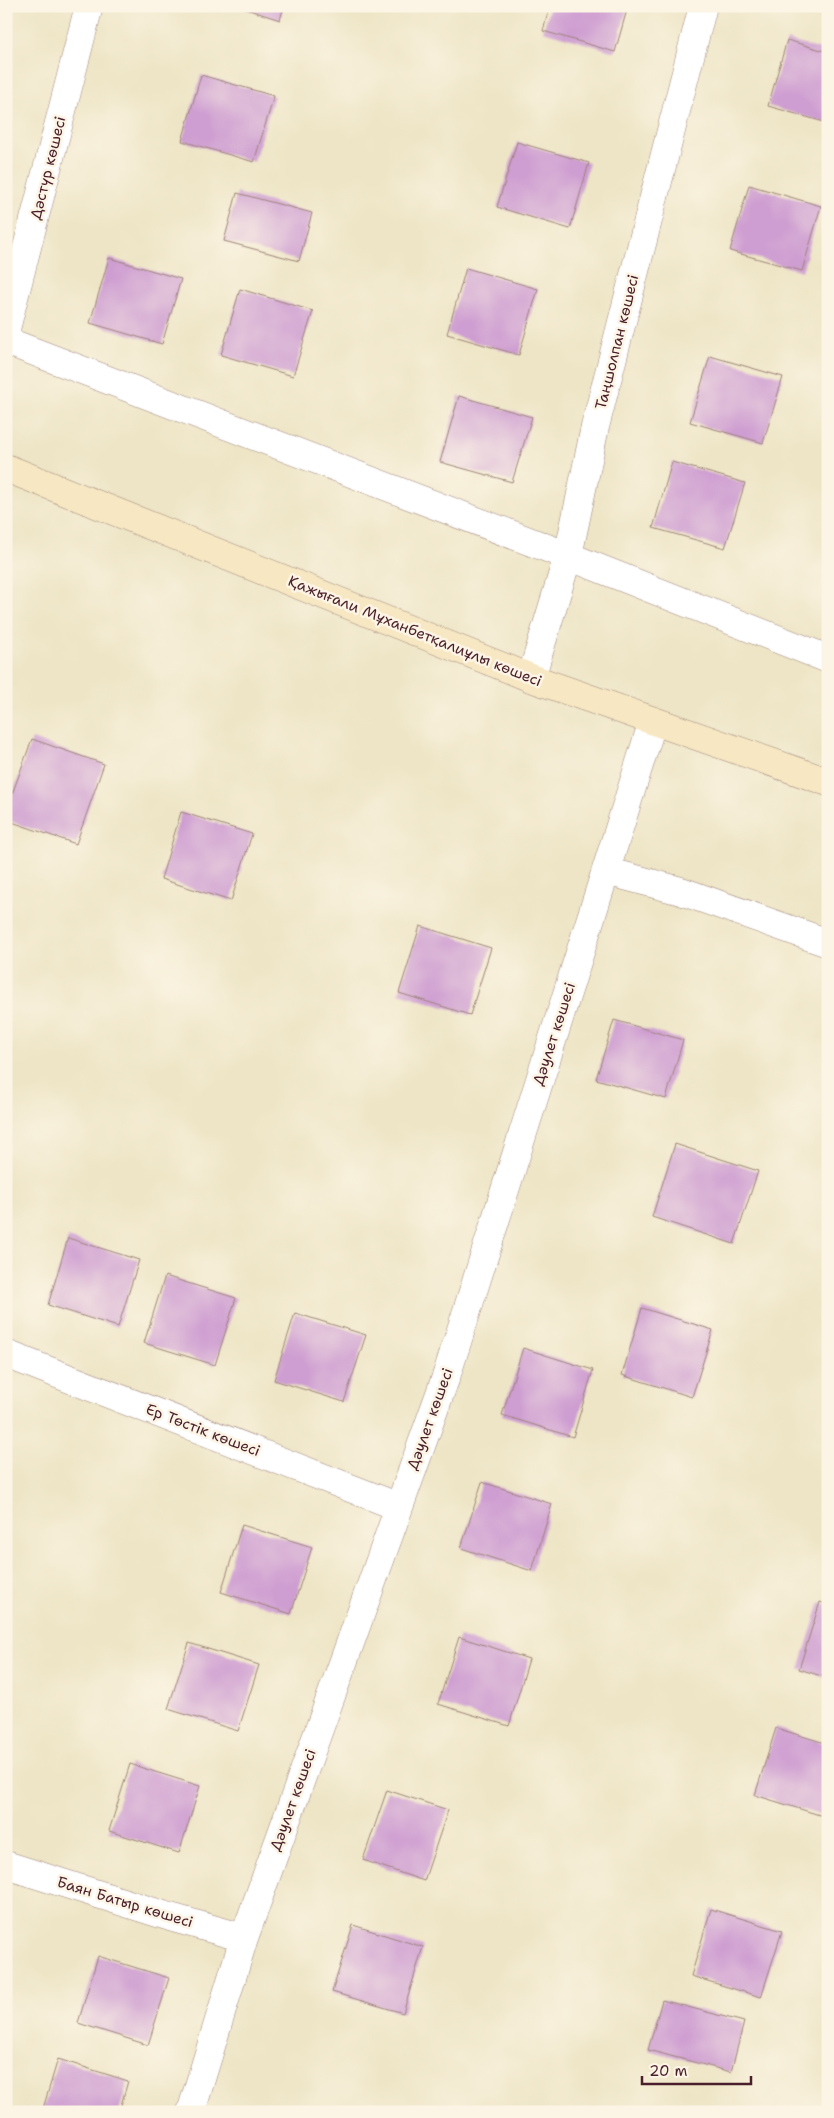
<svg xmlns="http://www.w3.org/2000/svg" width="834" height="2118" viewBox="0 0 834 2118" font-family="'Shantell Sans',sans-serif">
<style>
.building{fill:#ce9dd1}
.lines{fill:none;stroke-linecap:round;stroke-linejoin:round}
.street-casing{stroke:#9c8278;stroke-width:29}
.secondary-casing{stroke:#9c8278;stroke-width:29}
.street{stroke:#fff;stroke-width:28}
.secondary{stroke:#f7e8c3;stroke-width:28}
.labels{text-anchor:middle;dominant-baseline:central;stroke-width:5;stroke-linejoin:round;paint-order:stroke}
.street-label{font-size:15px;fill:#4a1f2b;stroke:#fcf5e5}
</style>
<rect width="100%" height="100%" fill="#fcf5e5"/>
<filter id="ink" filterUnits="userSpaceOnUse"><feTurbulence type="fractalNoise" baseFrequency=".02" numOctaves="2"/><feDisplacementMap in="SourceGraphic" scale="10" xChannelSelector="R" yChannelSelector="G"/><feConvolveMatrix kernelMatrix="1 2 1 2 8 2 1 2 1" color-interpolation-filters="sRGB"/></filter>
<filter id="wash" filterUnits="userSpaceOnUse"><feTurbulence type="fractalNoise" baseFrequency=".0096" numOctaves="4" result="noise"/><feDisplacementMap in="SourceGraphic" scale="20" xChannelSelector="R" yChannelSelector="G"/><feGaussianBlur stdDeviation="1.12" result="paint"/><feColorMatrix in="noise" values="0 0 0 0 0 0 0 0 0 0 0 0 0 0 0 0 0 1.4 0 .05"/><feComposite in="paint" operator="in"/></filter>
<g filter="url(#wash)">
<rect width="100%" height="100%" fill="#eee5c6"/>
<g id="blocks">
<path class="building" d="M6 6H11L7 19H6Z
M237 6H284L280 20Z
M550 6H628L615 52 543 31Z
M787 40 828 52V123L768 106Z
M201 75 274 96 254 162 182 141Z
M517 142 589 163 570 229 497 207Z
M749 185 821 206 802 271 730 251Z
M237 193 312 213 299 261 224 241Z
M109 258 181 279 162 344 90 323Z
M466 268 538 289 519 355 447 334Z
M240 289 313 311 293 376 221 355Z
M710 356 783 377 763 443 690 422Z
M459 396 532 417 512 482 440 462Z
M672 462 745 483 725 548 653 528Z
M32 739 104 764 76 844 6 820V811Z
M181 812 252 834 231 901 161 879Z
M420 926 491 948 470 1015 399 993Z
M614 1020 683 1040 666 1099 596 1079Z
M675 1144 758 1171 734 1244 652 1217Z
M68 1238 139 1260 118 1327 48 1305Z
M165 1276 236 1298 215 1365 144 1343Z
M642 1308 713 1330 692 1397 622 1375Z
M295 1313 366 1335 344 1402 274 1380Z
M523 1348 593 1370 573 1437 502 1415Z
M482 1482 552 1504 532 1571 461 1548Z
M242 1525 312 1547 291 1614 221 1592Z
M820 1602 828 1605V1678L799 1669Z
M459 1637 529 1659 509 1726 438 1704Z
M189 1643 259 1665 238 1731 168 1709Z
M776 1728 828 1744 826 1817 755 1795Z
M130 1764 200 1786 179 1853 109 1831Z
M387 1790 448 1810 424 1881 363 1860Z
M711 1909 782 1931 761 1997 691 1976Z
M353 1925 423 1947 403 2013 332 1992Z
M98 1956 169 1978 148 2045 78 2023Z
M662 2000 744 2022 731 2072 648 2050Z
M58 2059 128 2081 119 2112H42Z"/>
</g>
</g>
<g filter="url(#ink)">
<use href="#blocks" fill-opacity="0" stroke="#9c8278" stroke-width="1"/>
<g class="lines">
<defs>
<path id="street" d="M6 329 89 6
M6 341 568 556 828 659
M531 678 568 556 595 427 703 6
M606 871 681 891 828 943
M6 1354 399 1507
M6 1865 170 1917 244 1938
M191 2112 244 1938 447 1374 653 721"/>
<path id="secondary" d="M6 468 531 678 828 782"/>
</defs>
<use href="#street" class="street-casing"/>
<use href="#secondary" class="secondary-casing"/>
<use href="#street" class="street"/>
<use href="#secondary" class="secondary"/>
</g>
</g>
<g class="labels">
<g class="street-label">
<text transform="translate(48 168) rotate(-76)">Дәстүр көшесі</text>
<text transform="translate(617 342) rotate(-76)">Таңшолпан көшесі</text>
<text transform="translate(415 631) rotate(22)">Қажығали Мұханбетқалиұлы көшесі</text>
<text transform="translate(554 1034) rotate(-72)">Дәулет көшесі</text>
<text transform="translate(430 1419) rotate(-70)">Дәулет көшесі</text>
<text transform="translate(203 1430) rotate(21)">Ер Төстік көшесі</text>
<text transform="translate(293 1800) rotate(-70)">Дәулет көшесі</text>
<text transform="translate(125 1902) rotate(17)">Баян Батыр көшесі</text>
</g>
</g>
<rect width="834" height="2118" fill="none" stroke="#fcf5e5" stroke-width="25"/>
<path d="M642 2076v8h109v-8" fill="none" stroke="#4a1f2b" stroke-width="2.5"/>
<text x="649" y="2076" font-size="15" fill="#4a1f2b" stroke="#fcf5e5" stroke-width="4" paint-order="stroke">20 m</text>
</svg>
